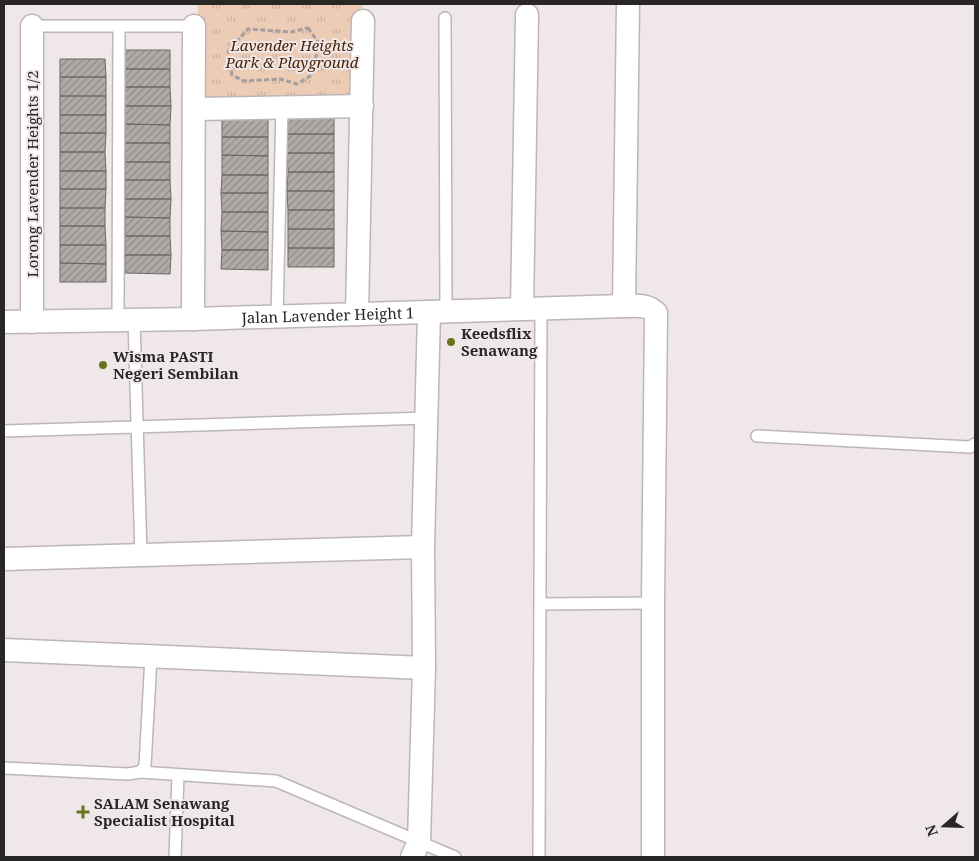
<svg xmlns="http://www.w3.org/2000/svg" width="979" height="861" viewBox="0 0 979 861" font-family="'Noto Serif',serif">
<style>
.park{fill:url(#park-tufts)}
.building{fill:url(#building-hatch);stroke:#6d6765}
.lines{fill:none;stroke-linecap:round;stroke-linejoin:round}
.service-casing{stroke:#bdb5b6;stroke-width:14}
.minor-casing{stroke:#bdb5b6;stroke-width:25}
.path{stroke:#a49e9e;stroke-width:3;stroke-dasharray:5 2.5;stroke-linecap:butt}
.service{stroke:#fff;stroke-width:11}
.minor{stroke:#fff;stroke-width:22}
.poi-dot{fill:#68731c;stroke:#efe7e8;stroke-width:2}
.labels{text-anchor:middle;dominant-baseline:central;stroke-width:4;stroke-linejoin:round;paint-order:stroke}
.park-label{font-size:15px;font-style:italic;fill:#472407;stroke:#efe7e8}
.street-label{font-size:15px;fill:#292626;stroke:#efe7e8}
.poi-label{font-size:15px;font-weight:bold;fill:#292626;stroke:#efe7e8;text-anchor:start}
</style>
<defs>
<pattern id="park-tufts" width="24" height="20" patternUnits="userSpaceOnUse" patternTransform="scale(1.25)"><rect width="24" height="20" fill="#edccb6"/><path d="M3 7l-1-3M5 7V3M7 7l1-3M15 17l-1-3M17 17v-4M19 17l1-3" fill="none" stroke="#cbaf9c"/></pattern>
<pattern id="building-hatch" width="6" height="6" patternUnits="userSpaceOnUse" patternTransform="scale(1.25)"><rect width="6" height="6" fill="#b1aaa8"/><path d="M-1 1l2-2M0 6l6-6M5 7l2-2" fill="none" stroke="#908a89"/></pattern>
</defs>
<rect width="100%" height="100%" fill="#efe7e8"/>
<path class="park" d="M198 4H362L359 103 198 105Z"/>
<path class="building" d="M125 50H170V69H125Z
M60 59H105L106 77H60Z
M125 69H170V87H125Z
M60 77H106V96H60Z
M125 87H170L171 106H125Z
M60 96H106V115H60Z
M125 106H171L170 125 125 124Z
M60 115H106V133H60Z
M287 115 334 116V134H288Z
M222 117 268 118V137H222Z
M125 124 170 125V143H125Z
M60 133H106L105 152H60Z
M288 134H334V153H287Z
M222 137H268V156L222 155Z
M125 143H170V162H125Z
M60 152H105L106 171H60Z
M287 153H334V172H288Z
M222 155 268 156V175H222Z
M125 162H170V180H125Z
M60 171H106V189H60Z
M288 172H334V191H287Z
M222 175H268V193H221Z
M125 180H170L171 199H125Z
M60 189H106L105 208H60Z
M287 191H334V210H288Z
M221 193H268V212H222Z
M125 199H171L170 218 125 217Z
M60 208H105V226H60Z
M288 210H334V229H288Z
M222 212H268V232L221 231Z
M125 217 170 218V236H125Z
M60 226H105L106 245H60Z
M288 229H334V248H288Z
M221 231 268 232V250H222Z
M125 236H170L171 255H125Z
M60 245H106V264L60 263Z
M288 248H334V267H288Z
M222 250H268V270L221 269Z
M125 255H171L170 274 125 273Z
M60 263 106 264V282H60Z"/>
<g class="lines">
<defs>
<path id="service" d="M445 18 446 311
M32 26H194
M277 316 282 107
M118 320 119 26
M134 320 141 555
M4 431 427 418
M757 436 970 447 975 444
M540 604 653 603
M4 768 128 774 140 772 145 766 151 657
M140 772 276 781 455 857
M175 857 178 775
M539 857 541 308"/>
<g id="minor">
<path d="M32 26V322"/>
<path d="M194 109 362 106"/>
<path d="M624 306 628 4"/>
<path d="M522 309 527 15"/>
<path d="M357 314 363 21"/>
<path d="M193 319 194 26"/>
<path id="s1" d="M4 322 193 319 624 306C637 306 647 304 656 313L653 603V857"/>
<path d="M4 559 423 547"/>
<path d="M4 650 424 668"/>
<path d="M412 857 419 842 424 668 423 547 429 312"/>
</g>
</defs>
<use href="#service" class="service-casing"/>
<use href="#minor" class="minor-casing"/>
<path class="path" d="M308 28 319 43 312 75 297 84 280 79 244 81 232 75 228 51 248 29 291 32Z"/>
<use href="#service" class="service"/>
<use href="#minor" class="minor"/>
</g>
<g class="poi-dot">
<circle cx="451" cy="342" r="5"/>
<circle cx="103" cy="365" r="5"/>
<path d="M80.5 804.5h5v5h5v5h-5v5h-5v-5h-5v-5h5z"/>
</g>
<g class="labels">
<g class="park-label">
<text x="292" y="45">Lavender Heights<tspan x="292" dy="17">Park &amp; Playground</tspan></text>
</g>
<g class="street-label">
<text transform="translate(32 174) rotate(-90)">Lorong Lavender Heights 1/2</text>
<text stroke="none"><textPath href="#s1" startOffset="324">Jalan Lavender Height 1</textPath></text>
</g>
<g class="poi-label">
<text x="461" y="333">Keedsflix<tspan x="461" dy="17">Senawang</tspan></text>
<text x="113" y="356">Wisma PASTI<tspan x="113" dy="17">Negeri Sembilan</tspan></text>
<text x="94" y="803">SALAM Senawang<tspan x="94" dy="17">Specialist Hospital</tspan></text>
</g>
</g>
<rect width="979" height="861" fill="none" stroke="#292626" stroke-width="10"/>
<g transform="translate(944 826) rotate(250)" stroke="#efe7e8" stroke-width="4" paint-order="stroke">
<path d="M0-4L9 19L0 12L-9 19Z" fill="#292626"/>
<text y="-8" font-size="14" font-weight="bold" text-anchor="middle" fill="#292626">N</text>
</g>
</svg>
